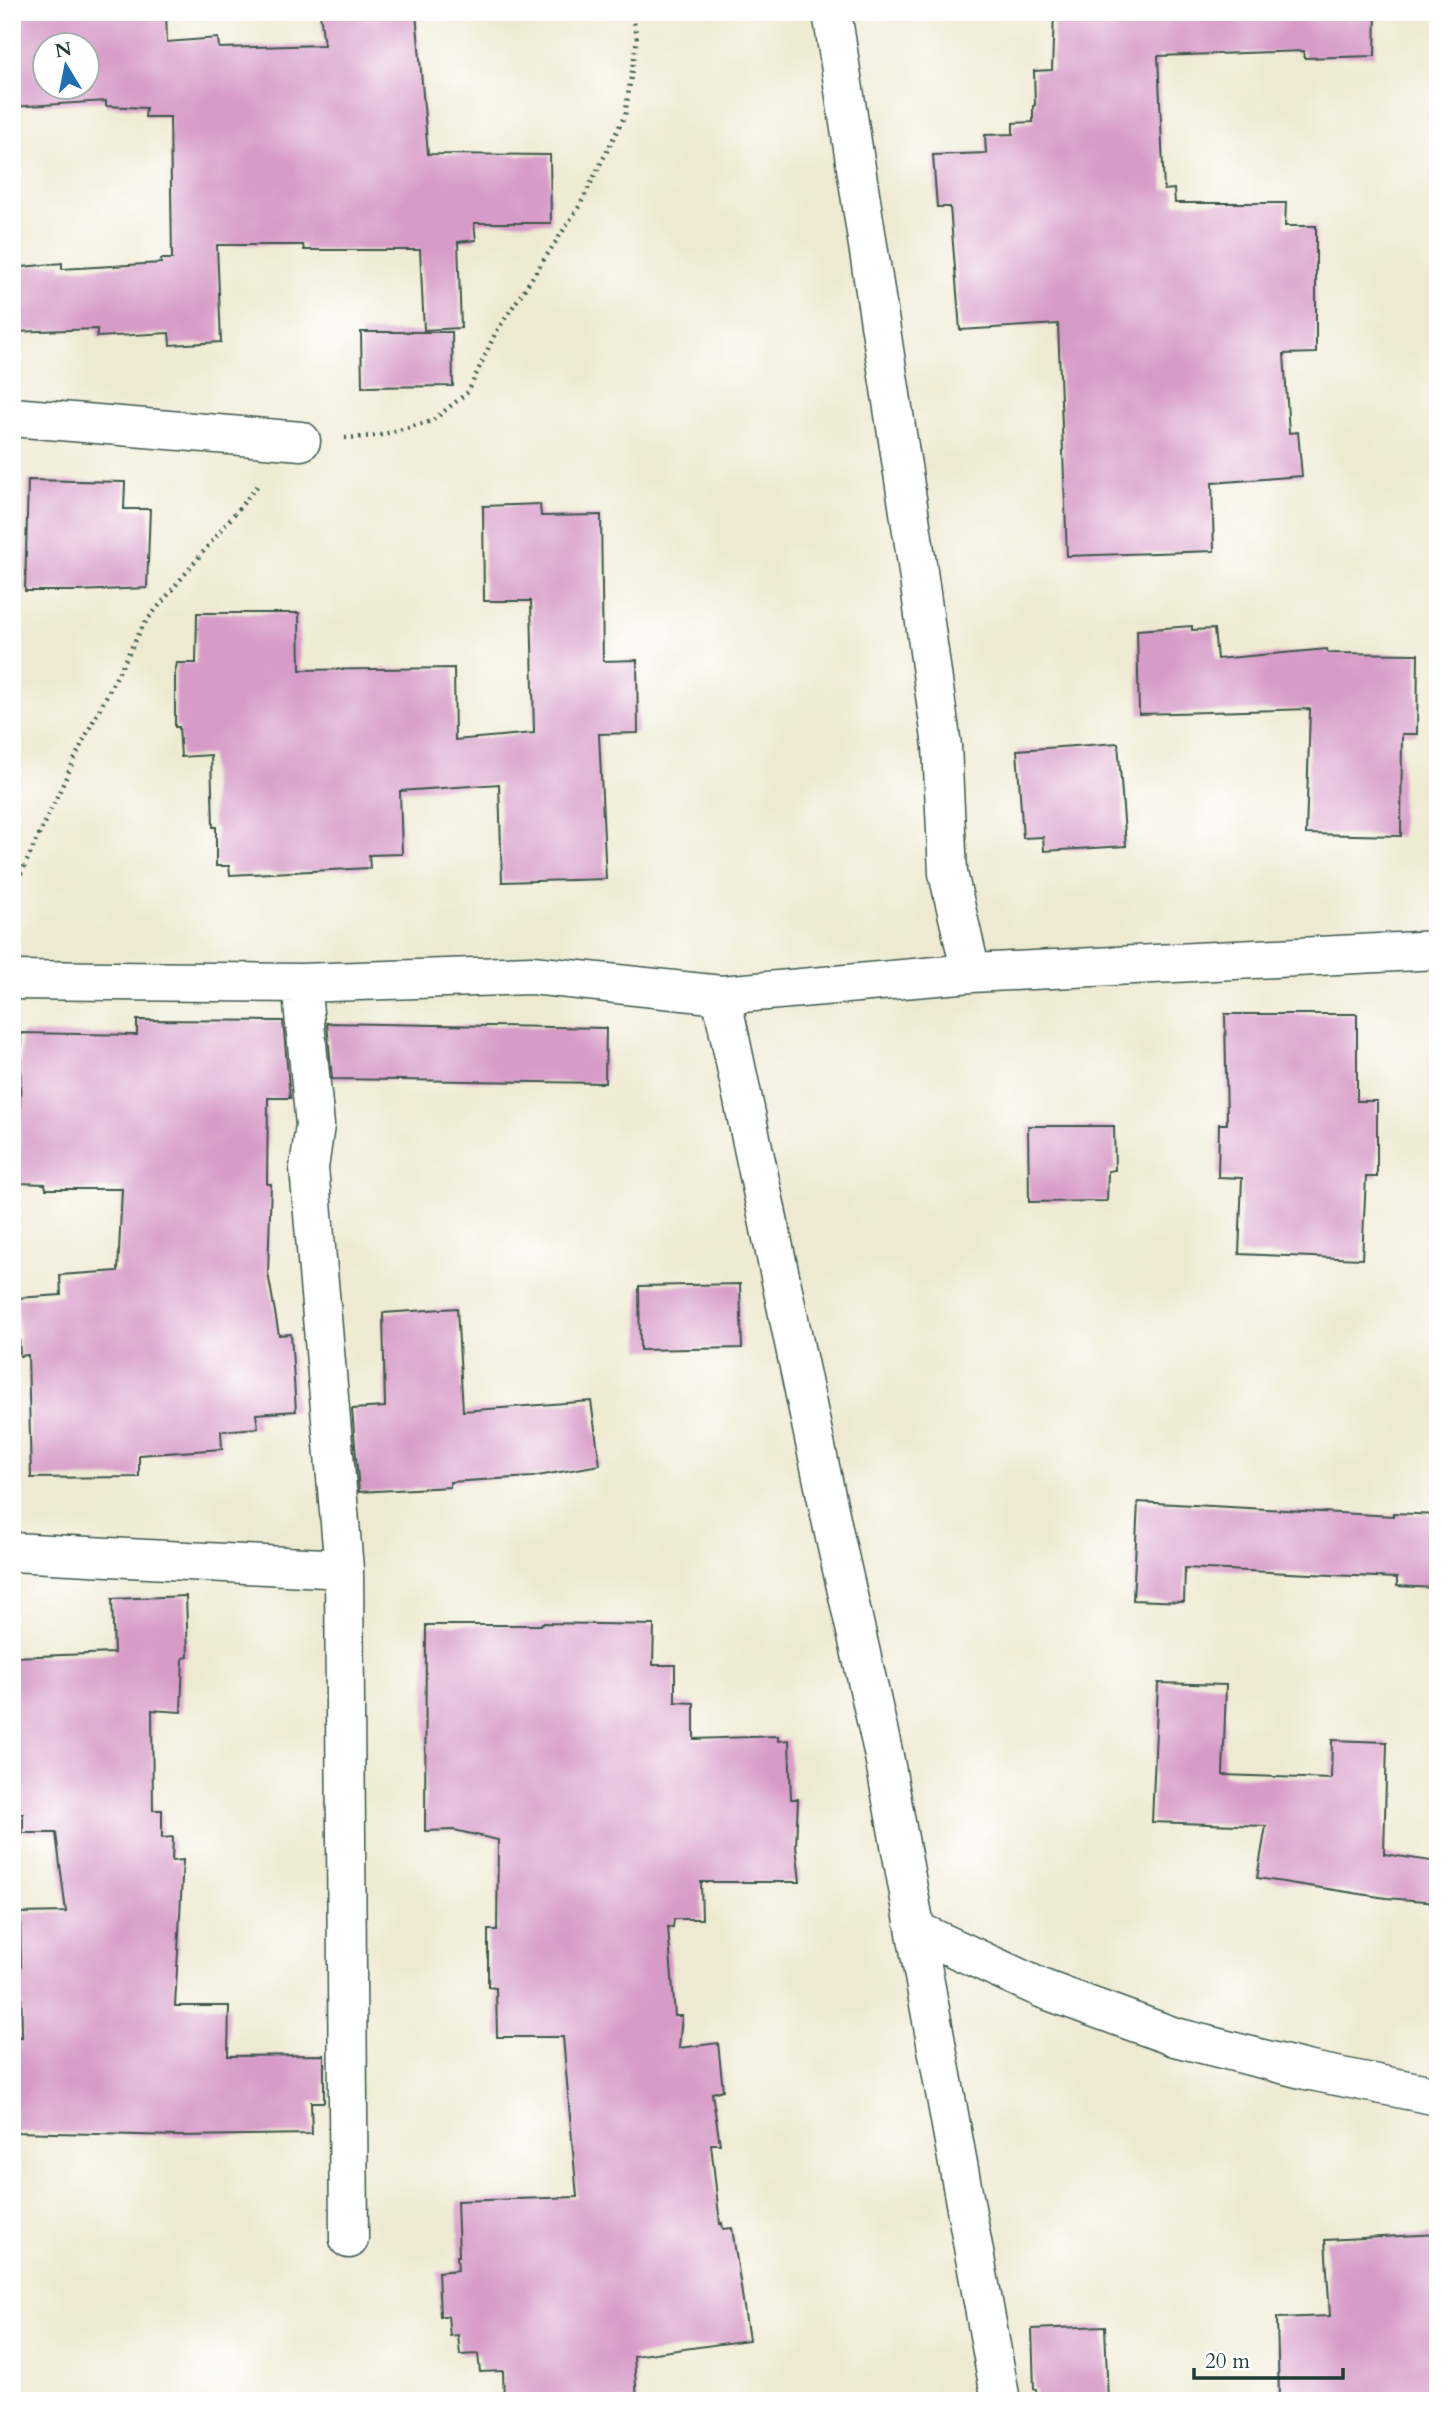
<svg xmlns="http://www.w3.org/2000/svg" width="1450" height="2413" viewBox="0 0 1450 2413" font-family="Cardo,serif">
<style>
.building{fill:#d79bc7;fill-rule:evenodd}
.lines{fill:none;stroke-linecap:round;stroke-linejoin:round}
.street-casing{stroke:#3e574c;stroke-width:41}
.path{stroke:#3e574c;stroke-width:4.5;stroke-dasharray:2 5;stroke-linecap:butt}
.street{stroke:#fff;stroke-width:38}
</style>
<rect width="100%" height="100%" fill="#fff"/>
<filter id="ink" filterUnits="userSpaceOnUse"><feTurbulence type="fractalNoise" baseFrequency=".0143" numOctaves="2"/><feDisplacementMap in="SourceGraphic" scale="14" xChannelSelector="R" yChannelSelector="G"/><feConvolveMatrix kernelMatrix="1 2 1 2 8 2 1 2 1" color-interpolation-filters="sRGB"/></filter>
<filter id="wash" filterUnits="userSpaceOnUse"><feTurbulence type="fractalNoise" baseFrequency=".00686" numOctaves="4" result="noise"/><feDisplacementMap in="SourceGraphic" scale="28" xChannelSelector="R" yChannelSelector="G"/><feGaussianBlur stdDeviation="1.57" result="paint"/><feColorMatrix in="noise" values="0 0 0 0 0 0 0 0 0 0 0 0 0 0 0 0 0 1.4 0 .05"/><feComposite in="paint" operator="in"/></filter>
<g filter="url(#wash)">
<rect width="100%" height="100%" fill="#eeead2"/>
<g id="blocks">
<path class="building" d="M47 12H166L167 42 218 38 219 48 324 45 320 12H416L428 154 550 155 551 223H474L476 240 458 242 461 328 424 330 420 250H304L303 245H217L221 342 170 345 169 333 97 337V329L12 332V268L62 263V269L161 263V259H172L170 117H145L146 108 106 106V101L12 107V14ZM46 46H88V88H46Z
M1054 12H1376L1375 56 1304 58V51L1158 56 1164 190 1174 189 1175 203H1286L1285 226H1316V353L1284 354 1289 433 1298 432 1302 476 1212 483 1214 551 1067 556 1058 324 960 330 950 207H937L933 155 986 153 985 135 1013 134V123L1033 122V106L1035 105 1034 71 1052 70Z
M361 332H452L453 386 362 387Z
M28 480 125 482 124 509H150L147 588 78 591H25Z
M540 504 541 516 601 515 603 661 637 660 638 733 599 734 606 879 502 882 499 784 400 791 402 854 369 855 370 868 230 875 229 866H216V827H213L211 755 181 757 179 727H175V672L177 663H196L197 613H299L300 670 454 668 455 740 534 733 531 601H484L483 506Z
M1192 626V630L1214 629 1217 659 1327 649 1328 653 1418 654 1417 734H1402L1401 836 1306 834 1310 709 1139 714 1137 630Z
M1118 743 1126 846 1044 851 1043 837 1023 838 1017 750Z
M1225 1014H1357V1101H1377V1177H1366L1362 1259 1239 1254 1242 1178 1218 1177 1219 1124H1227Z
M137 1020 283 1021 290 1098H268L267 1184H271L268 1273 279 1335 291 1334 296 1411 256 1414 258 1428 221 1431 222 1449 139 1455V1477L31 1478 28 1355 20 1356 17 1298 61 1295 60 1275 118 1271 122 1189H46L45 1184 19 1183 21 1033 137 1035Z
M327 1023 606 1028 605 1083 332 1079Z
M1028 1126H1114L1115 1170 1108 1171 1107 1201 1029 1202Z
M740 1284 742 1348 640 1350 639 1286Z
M457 1308 463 1411 591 1401 600 1465 532 1477 450 1482V1487L359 1492 352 1409 385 1407 383 1313Z
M1138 1502 1393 1516V1513L1438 1515 1436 1588 1397 1586V1578L1185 1568 1184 1602 1133 1600Z
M186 1596 188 1657 183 1658 181 1712 152 1710 153 1810H162V1838L173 1837 172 1861 183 1860 175 2006H229L228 2056 324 2055V2102H311L312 2134 179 2136 14 2132 17 2037H22L20 1913 66 1912 56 1833H23V1814H13L12 1657 114 1653 112 1599Z
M542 1623 654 1625 653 1665H675V1702L694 1703V1739L778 1736V1741L789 1740 791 1799H798L796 1846 800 1882H701L702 1919H674L673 1927H668L675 2016H682L679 2048 718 2043 723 2090 712 2093 720 2144H711L720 2224 722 2223 723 2229 732 2228 749 2340 634 2356 637 2401H504L503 2371 480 2372 478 2354 460 2355 458 2335 450 2336 448 2316H440L438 2272 458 2270 457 2256H459L457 2201 577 2197 563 2037H497L496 1988 488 1987V1930H497L498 1840 454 1830 425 1831 426 1625H541Z
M1158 1683 1226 1685 1223 1775 1331 1779 1332 1740 1387 1742 1384 1854 1438 1862V1902L1386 1898 1257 1878 1266 1826 1152 1822Z
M1438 2234V2401H1357V2396L1279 2399 1277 2318 1330 2316 1325 2240Z
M1105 2326 1108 2401H1037L1036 2389H1034L1032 2329Z"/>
</g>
</g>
<g filter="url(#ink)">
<use href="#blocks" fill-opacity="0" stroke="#3e574c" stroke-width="2"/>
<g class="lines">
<defs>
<path id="street" d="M832 12 916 557 942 746 948 873 971 973
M12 417 301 441
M12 980 301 983 532 975 721 995 971 973 1438 950
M301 983 315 1125 309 1168 344 1569 349 2239
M721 995 835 1538 884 1756 1001 2401
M12 1552 344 1569
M917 1931 1043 1989 1175 2037 1306 2070 1438 2096"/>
</defs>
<use href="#street" class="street-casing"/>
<path class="path" d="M345 438 377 436 432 421 468 392 495 334 580 205 625 115 637 39 632 12
M12 893 83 741 144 624 259 484"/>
<use href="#street" class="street"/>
</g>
</g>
<rect width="1450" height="2413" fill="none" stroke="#fff" stroke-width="42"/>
<g transform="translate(66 66) rotate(350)"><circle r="33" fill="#ffffff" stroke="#a5b1ae" stroke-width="2"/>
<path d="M0-5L12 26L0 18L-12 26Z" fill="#1f6fb2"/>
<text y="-10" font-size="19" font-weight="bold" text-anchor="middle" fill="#1f3d34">N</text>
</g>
<path d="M1194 2368v10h149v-10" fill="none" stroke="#1f3d34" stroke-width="3.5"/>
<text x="1205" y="2368" font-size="21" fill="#1f3d34" stroke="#ffffff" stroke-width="5" paint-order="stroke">20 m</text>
</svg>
